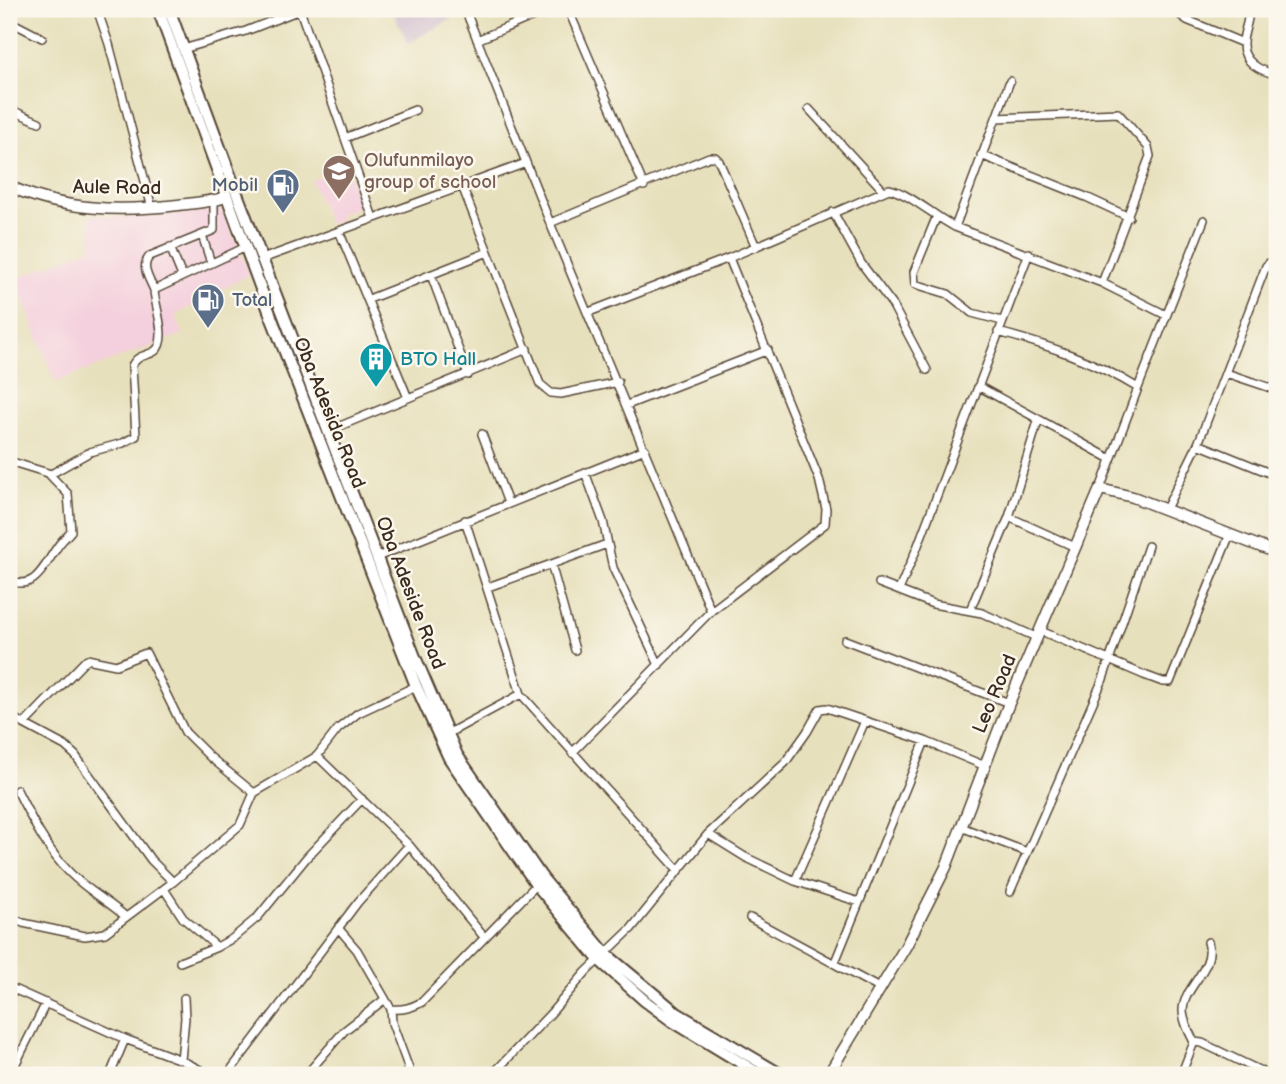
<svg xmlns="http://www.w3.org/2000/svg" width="1286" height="1084" viewBox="0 0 1286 1084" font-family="'Balsamiq Sans',sans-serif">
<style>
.built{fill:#f4cfdd}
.industrial{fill:#d0bdcd}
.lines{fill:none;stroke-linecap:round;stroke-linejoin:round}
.street-casing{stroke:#554536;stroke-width:10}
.secondary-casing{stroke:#554536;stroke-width:13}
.primary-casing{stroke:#554536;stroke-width:14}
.street{stroke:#fff;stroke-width:7}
.secondary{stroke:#fff;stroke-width:10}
.primary{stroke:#fff;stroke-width:10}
.labels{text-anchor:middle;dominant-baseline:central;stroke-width:5;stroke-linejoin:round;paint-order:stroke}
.education-label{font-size:19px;fill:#785e54;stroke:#fbf7ec;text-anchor:start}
.service-label{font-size:19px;fill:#4e5e75;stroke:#fbf7ec;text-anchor:end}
.street-label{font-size:19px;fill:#3b2a1e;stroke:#fbf7ec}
.culture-label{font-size:19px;fill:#0d838f;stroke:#fbf7ec;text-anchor:start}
</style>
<rect width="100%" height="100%" fill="#fbf7ec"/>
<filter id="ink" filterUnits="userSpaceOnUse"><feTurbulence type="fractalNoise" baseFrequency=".0143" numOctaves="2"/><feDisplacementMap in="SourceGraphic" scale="14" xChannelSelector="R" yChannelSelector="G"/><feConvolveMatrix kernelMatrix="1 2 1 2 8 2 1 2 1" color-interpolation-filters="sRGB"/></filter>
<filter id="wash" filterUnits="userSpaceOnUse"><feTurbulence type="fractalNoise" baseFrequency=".00686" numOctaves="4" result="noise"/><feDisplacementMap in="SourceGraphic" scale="28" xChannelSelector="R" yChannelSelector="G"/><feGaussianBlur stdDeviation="1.57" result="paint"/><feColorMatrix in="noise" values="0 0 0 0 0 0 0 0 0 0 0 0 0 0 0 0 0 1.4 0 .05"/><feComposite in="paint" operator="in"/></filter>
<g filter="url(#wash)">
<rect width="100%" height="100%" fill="#e7e0bc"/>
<path class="built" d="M342 167 345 177H351L360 207 338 214 340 220 329 225 311 180Z
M221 208 250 274 175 315 183 334 55 382 16 279 91 248 90 215 143 217Z"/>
<path class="industrial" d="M391 9H459L461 14 408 43Z"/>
</g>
<g filter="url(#ink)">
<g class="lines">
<defs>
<path id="street" d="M97 9 109 44 152 208
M465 9 550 223 711 611
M568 9 644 186
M1172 9 1187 20 1243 43
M1249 9C1249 23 1243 32 1243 43 1242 62 1261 72 1277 74
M300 10 373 218
M9 21 42 38
M477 40 550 9
M183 49 246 31 302 9
M9 109 39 122
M809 109 883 190
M996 118 1118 113 1148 147 1150 156 1102 283
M345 138 415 110
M981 155 1086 197 1129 217
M462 186 540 384 551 393 561 394 618 382
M833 212 861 263 892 304 927 370
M936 218 914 272 915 284 948 294 972 313 1002 321
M550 223 709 157H715L719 161 756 247
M955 227 1010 81
M339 231 408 398
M202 235 211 263
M170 247 182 276
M262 259 526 163
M431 275 468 375
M154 290C149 278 140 266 150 256L214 230V201
M369 299 488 252
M589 312 729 258 889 189C909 193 935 217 955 227L1102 283 1166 315
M998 332C1048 345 1094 361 1138 388L1204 220
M1226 373 1277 390
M978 386 1111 459
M627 405 768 350
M328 431 527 349
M482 434 508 503
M1198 444 1277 476
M9 461 51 474 90 452 123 443 136 436 132 366C137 354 146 357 155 351 169 341 154 303 154 290L246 247
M585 472 603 521 613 568 659 665
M1100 489 1138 388
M1166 509 1198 444 1266 266 1269 263 1277 265
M1009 517 1075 547
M465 520 521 694 679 871
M377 557 645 449
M551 564 575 650
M9 580C35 592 44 566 56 549 60 542 66 537 71 531L68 494 49 474
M879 583 933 604 982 613 1038 638
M488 587 607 544
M899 590 917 548 1029 253
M970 610 1009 517 1038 421
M1041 631 1144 675 1163 682H1170L1230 534
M845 640 1009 703
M9 716 65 746 75 755 151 860 173 882
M25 723 87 659 116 665 146 653 185 732 210 757 254 793
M447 734 521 694
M572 753 711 611 825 524 826 509 819 479 729 258
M317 756 409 845 484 937
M17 790C32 820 46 849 70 873 87 890 108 901 126 917
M961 827 1027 852
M708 834 745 857 795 881 859 902
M795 881 865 721
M164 889 183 918 217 947
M1010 892 1103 679 1148 546
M9 917 23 923 75 934 85 936 105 933 173 882 240 825 254 793 317 756 338 729 358 713 416 686
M750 918 879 988
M339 929 357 950 391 1009 392 1023 409 1069 405 1075
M9 933 16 921
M180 962 217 947 233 938 258 917 307 857 362 799
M835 962 925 741
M9 987 125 1039 181 1060 210 1075
M391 1009C403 1010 411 1008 422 1002L538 883
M1194 1042C1189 1032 1183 1021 1183 1010 1184 986 1216 968 1208 942
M1194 1042 1202 1043 1269 1075
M181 1060 185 1018 184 998
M10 1075 46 1003
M110 1075 125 1039
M227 1075 358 902 409 845
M306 1075 344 1031 385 999
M492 1075 551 1013 586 972 631 929 708 834 785 763 807 732 820 709 827 708 925 741 985 766
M1181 1075 1194 1042"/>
<path id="secondary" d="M9 186C62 211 121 212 178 205 195 203 211 202 226 197
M828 1075 906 946 946 867 1009 703 1100 489 1133 497 1277 553"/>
<path id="primary" d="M158 9 272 319 416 686 449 758 536 884 599 960 645 1001 672 1021 761 1075
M169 9 236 191 415 657 457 755 543 879 606 954 677 1013 782 1075"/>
</defs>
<use href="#street" class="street-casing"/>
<use href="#secondary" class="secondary-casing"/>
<use href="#primary" class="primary-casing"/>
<use href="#street" class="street"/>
<use href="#secondary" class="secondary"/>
<use href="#primary" class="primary"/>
</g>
</g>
<defs>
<symbol id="school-pin" viewBox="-11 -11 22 30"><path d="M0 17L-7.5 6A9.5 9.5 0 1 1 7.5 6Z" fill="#8d6e63" stroke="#fbf7ec"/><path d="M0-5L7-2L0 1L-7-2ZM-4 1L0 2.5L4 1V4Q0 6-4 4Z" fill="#fff"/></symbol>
<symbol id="fuel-pin" viewBox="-11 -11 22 30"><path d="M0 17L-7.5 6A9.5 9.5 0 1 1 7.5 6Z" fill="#5c6f8a" stroke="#fbf7ec"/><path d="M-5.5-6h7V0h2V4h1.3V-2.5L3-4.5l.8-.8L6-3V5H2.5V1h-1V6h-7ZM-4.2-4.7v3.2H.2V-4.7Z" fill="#fff"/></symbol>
<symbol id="building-pin" viewBox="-11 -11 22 30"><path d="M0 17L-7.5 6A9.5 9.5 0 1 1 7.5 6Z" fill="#0f9aa8" stroke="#fbf7ec"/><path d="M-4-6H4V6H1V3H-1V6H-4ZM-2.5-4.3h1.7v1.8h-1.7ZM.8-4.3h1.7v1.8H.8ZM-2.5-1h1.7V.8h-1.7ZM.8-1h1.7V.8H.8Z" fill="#fff"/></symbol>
</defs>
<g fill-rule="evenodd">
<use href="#school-pin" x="320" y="152" width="38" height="52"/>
<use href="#fuel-pin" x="264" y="166" width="38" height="52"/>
<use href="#fuel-pin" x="189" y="281" width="38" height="52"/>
<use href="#building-pin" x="357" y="340" width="38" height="52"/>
</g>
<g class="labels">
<g class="education-label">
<text x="364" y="160">Olufunmilayo<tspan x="364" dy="22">group of school</tspan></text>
</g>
<g class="service-label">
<text x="258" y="185">Mobil</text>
<text x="232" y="300" text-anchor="start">Total</text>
</g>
<g class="street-label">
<text transform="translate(117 188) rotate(1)">Aule Road</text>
<text transform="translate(329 413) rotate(68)">Oba Adesida Road</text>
<text transform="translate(410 593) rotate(69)">Oba Adeside Road</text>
<text transform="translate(995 694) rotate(-67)">Leo Road</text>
</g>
<g class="culture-label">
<text x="400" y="359">BTO Hall</text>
</g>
</g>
<rect width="1286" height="1084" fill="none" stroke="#fbf7ec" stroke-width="35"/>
</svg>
